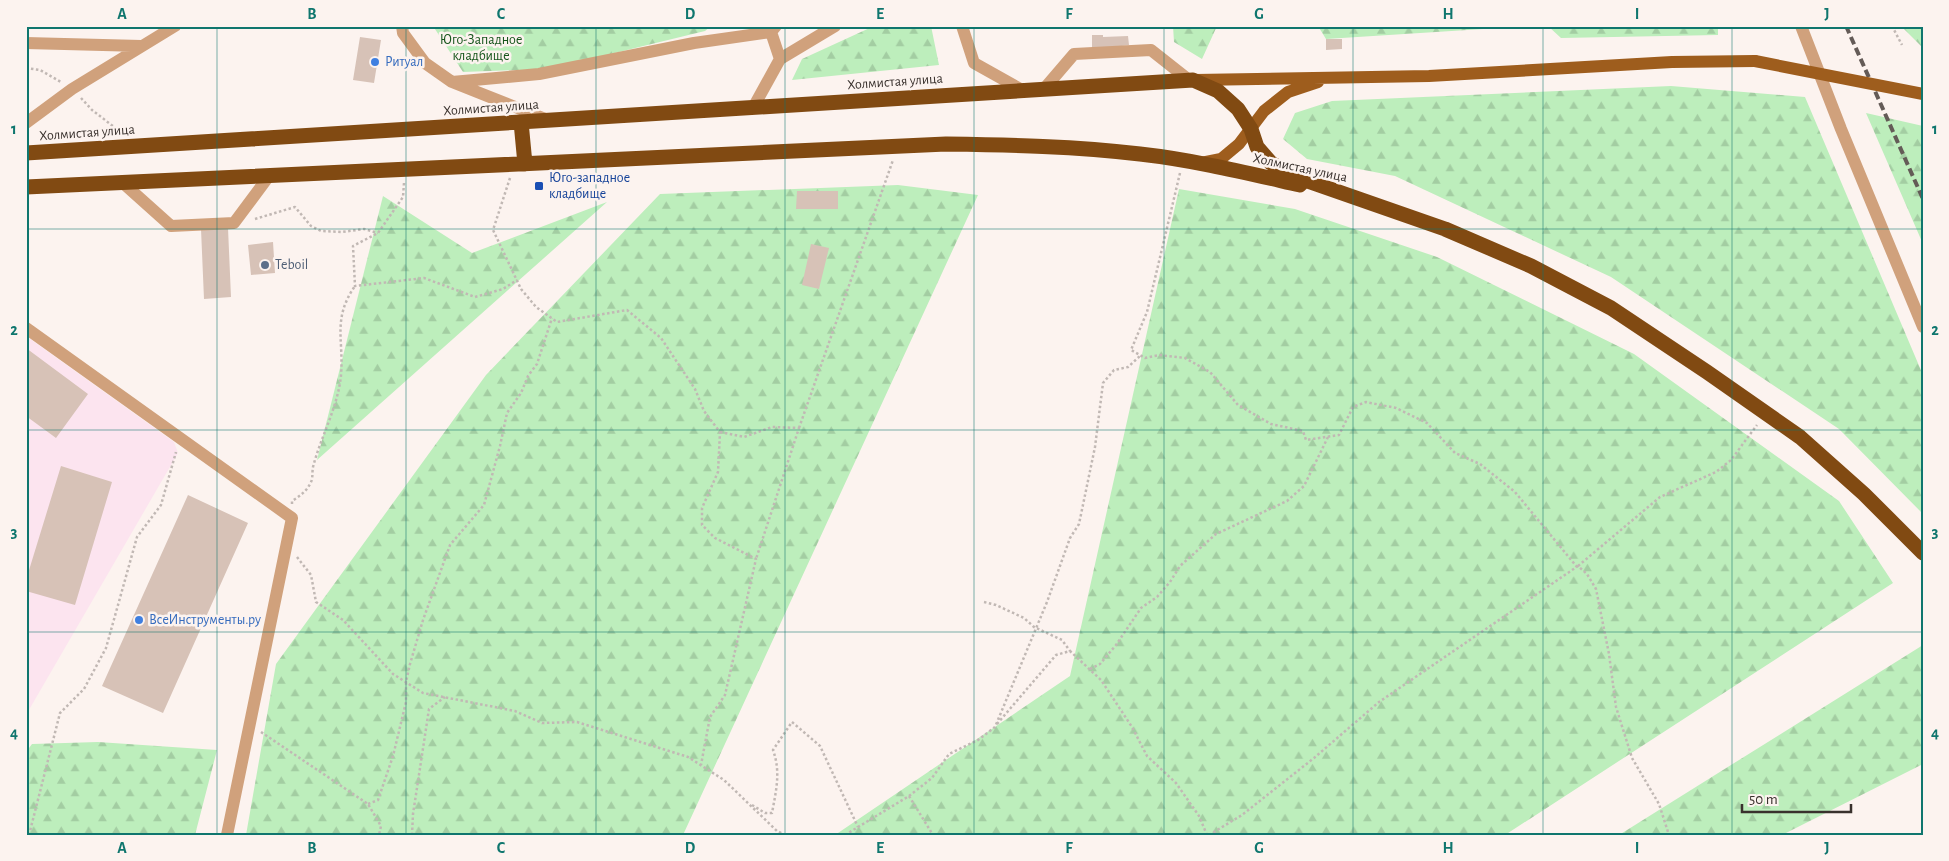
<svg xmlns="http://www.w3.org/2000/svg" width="1949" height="861" viewBox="0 0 1949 861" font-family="'Alegreya Sans',sans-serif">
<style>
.commercial{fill:#fce4ef}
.forest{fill:url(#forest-firs)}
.building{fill:#d7c2b7}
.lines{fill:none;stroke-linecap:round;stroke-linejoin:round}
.path{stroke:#c1b8b4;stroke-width:2.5;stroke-dasharray:2.5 2.5;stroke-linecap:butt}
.minor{stroke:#d0a17c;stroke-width:12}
.major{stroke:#9e5d1d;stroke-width:12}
.highway{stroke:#814a12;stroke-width:15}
.rail{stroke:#645b57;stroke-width:4;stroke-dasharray:8 4;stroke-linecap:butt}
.major-bridge{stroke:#9e5d1d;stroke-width:12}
.grid{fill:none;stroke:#0f766e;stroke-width:1;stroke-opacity:0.55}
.shop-dot{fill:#3f7fe0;stroke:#fcf3ef;stroke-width:2}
.transit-dot{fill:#1a4fb4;stroke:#fcf3ef;stroke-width:2}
.service-dot{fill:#5c6f8a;stroke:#fcf3ef;stroke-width:2}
.labels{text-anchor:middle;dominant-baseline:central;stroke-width:5;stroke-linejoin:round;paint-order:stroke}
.park-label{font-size:14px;fill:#16551b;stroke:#fcf3ef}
.shop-label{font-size:14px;fill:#366cbe;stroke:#fcf3ef;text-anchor:start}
.street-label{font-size:14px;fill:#39312d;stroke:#fcf3ef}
.transit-label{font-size:14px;fill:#164399;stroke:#fcf3ef;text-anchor:start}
.service-label{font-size:14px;fill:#4e5e75;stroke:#fcf3ef;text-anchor:start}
.neatline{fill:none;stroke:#0f766e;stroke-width:2}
.grid-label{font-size:16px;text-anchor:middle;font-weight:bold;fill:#0f766e}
</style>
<defs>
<pattern id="forest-firs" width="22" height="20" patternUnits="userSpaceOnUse" patternTransform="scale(1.25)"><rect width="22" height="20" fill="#bdeebc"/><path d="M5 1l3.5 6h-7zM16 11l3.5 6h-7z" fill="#a3cda2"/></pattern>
</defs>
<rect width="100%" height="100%" fill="#fcf3ef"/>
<path class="commercial" d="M26 336 174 442 178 453 26 715Z"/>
<path class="forest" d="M433 26H711L705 31 549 69 463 72Z
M874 26H931L939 65 792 80 802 59Z
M1173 26H1217L1202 59 1174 42Z
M1318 26H1484L1483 29 1326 39Z
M1548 26H1718V35L1561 38Z
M1901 26H1923V48Z
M1671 86 1805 97 1923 375V514L1839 429 1611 277 1395 176 1307 159 1283 139 1295 113 1332 101Z
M1866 113 1923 126V244Z
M898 185 978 195 683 835H246L276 664 486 375 660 194Z
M1179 189 1295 209 1437 257 1634 354 1839 501 1893 583 1505 835H835L1070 676Z
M383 196 472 253 607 202 317 460Z
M1923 645V764L1782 835H1619Z
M98 742 217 750 195 835H26V752L32 744Z"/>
<path class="building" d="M28 26H103V29L28 28Z
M1092 35H1103V37L1128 36 1129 45 1092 50Z
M360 37 381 40 374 83 353 80Z
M1326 39H1342V49L1326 50Z
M797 191H838V209H796Z
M228 228 231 297 204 299 201 229Z
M273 242 275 273 251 275 248 245Z
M811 244 829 248 819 289 802 285Z
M26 348 88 394 56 438 26 416Z
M61 466 112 482 75 605 26 591V580Z
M188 495 248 523 163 713 102 686Z"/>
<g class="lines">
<path class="path" d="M1892 26 1902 45
M26 68 40 70 61 82
M81 98 92 110 122 133
M1180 173 1147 312 1131 350 1145 358 1159 355 1185 358 1210 372 1238 405 1271 424 1303 431 1306 440 1339 435 1353 407 1366 402 1396 408 1427 423 1455 453 1480 464 1515 492 1577 567
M510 178 493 230 521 289 536 307 557 322 627 310 661 338 695 389 704 411 720 432 718 472 702 508V525L715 538 756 559 725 695 710 717 701 765
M404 183 403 197 378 233 353 246 355 286 424 278 475 297 503 289 517 280
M255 219 295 207 311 226 321 231 342 232 364 229 378 233
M799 428 893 160
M720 432 744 437 772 427 799 428 756 559
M292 504V501C300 496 307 491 311 482 313 478 312 472 313 467 321 436 338 407 341 375 344 340 332 319 355 286
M297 557 311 575 316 602 343 620 393 674 423 693 515 711 542 723 577 722 688 757 724 780 777 831 785 835
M1578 566 1660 497 1716 472 1731 460 1757 425
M984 602 996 605 1024 618 1034 627 1062 640 1070 651
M1090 669 1100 664 1116 645 1141 608 1157 597 1170 582 1180 566 1216 534 1287 501 1304 486 1328 437
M997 724 1056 655 1070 651 1101 680 1132 727 1147 756 1176 783 1199 816 1207 835
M261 732 368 804 381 826 379 835
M909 796 932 778 949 754 978 740 995 727 1047 602 1070 538 1079 524 1095 447 1103 383 1114 370 1128 367 1140 356
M368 804 378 800 393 756 406 702V682L410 664 423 620 450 545 484 505 500 446 507 413 521 393 528 376 537 364 552 318
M752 805 765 813H772C776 791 781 772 773 750L792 722 820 746 858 827
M29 835 60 713 84 689 106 648 137 537 161 505 176 452
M412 835 413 814 429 709 445 697
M845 835 909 796 933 835
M1209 835 1242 815 1314 758 1379 702 1578 566 1587 574 1596 589 1609 654 1616 707 1632 758 1659 804 1669 835"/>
<path class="minor" d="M402 26 403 33 425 63 452 82 548 120
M962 26 974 63 1024 91
M1801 26 1841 129 1923 327
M26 43 141 46
M780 59 835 26
M452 82 539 74 694 43 771 32
M1044 89 1074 54 1151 50 1189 80
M753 108 780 59 771 32 776 26
M26 123 72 89 175 26
M123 183 171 226 234 223 269 176
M26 328 292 518 227 835"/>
<path class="major" d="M1195 80 1429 76 1672 62 1755 61
M1201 163 1221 159 1239 144 1264 111 1288 92 1318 82"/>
<path class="highway" d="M521 122 525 164
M26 153 1193 80 1218 91 1238 109 1251 129 1257 147 1271 163 1296 177 1445 229 1531 266 1611 308 1707 372 1800 437 1864 494 1923 553
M26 187 946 144C1010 145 1075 146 1140 154 1194 160 1247 173 1300 185"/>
<path class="rail" d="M1846 26 1923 199"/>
<path class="major-bridge" d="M1755 61 1923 94"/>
</g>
<path class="grid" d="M217 26V835M406 26V835M596 26V835M785 26V835M974 26V835M1164 26V835M1353 26V835M1543 26V835M1732 26V835M26 229H1923M26 430H1923M26 632H1923"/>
<g class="shop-dot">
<circle cx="375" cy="62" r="5"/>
<circle cx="139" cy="620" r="5"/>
</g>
<rect class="transit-dot" x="534" y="181" width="10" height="10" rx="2.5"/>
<circle class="service-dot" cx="265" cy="265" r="5"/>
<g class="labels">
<g class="park-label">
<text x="481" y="40">Юго-Западное<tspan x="481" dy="16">кладбище</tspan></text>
</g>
<g class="shop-label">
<text x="385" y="62">Ритуал</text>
<text x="149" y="620">ВсеИнструменты.ру</text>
</g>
<g class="street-label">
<text transform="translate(895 82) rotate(-4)">Холмистая улица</text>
<text transform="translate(491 108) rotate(-4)">Холмистая улица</text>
<text transform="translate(87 133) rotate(-4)">Холмистая улица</text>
<text transform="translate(1300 168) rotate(12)">Холмистая улица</text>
</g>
<g class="transit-label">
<text x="549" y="178">Юго-западное<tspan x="549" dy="16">кладбище</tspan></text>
</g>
<g class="service-label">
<text x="275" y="265">Teboil</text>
</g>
</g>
<rect width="1949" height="861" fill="none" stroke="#fcf3ef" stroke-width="55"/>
<path d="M1742 804v8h109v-8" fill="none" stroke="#39312d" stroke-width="2.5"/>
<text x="1749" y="804" font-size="15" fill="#39312d" stroke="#fcf3ef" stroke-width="4" paint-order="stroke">50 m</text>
<rect x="28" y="28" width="1894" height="806" class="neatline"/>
<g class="grid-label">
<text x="122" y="19">A</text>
<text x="312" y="19">B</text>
<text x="501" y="19">C</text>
<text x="690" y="19">D</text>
<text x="880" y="19">E</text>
<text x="1069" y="19">F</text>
<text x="1259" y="19">G</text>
<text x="1448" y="19">H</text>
<text x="1637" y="19">I</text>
<text x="1827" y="19">J</text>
<text x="14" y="134">1</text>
<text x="1935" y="134">1</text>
<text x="14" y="335">2</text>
<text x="1935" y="335">2</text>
<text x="14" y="537">3</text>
<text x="1935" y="537">3</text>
<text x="14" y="738">4</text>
<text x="1935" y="738">4</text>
<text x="122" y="853">A</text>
<text x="312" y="853">B</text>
<text x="501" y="853">C</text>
<text x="690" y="853">D</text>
<text x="880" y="853">E</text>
<text x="1069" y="853">F</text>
<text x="1259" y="853">G</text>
<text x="1448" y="853">H</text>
<text x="1637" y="853">I</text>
<text x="1827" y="853">J</text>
</g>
</svg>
